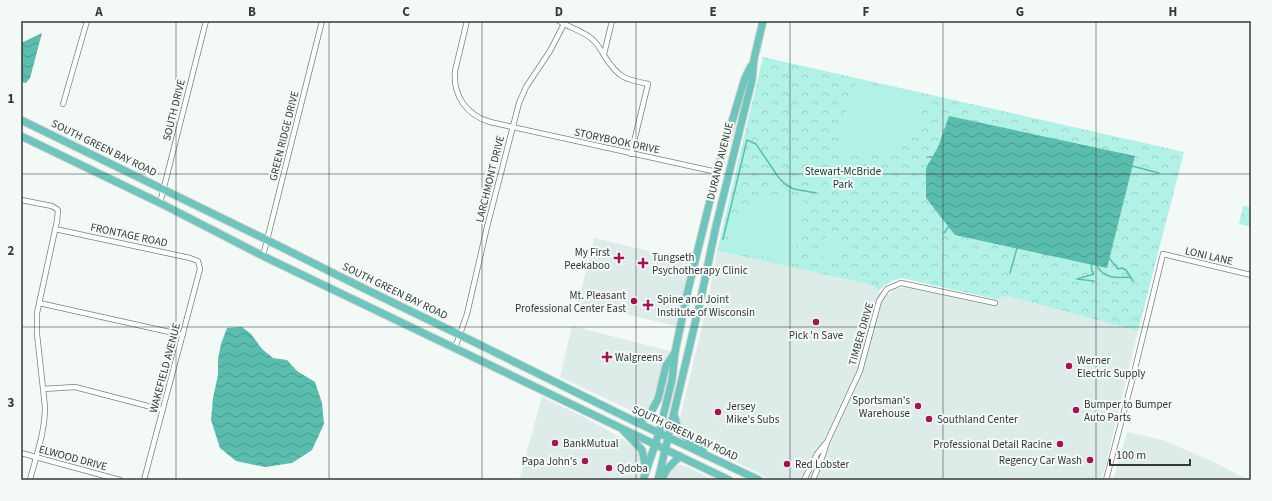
<svg xmlns="http://www.w3.org/2000/svg" width="1272" height="501" viewBox="0 0 1272 501" font-family="'Source Sans 3',sans-serif">
<style>
.built{fill:#deece9}
.grass{fill:url(#grass-tufts)}
.forest{fill:url(#forest-crowns)}
.pitch{fill:#b2f2e6}
.water{fill:url(#water-waves)}
.lines{fill:none;stroke-linecap:round;stroke-linejoin:round}
.stream{stroke:#5abdae;stroke-width:1.5}
.street-casing{stroke:#7d8281;stroke-width:6}
.primary-casing{stroke:#d3d3d3;stroke-width:9}
.street{stroke:#fff;stroke-width:4.5}
.primary{stroke:#6ec5bb;stroke-width:7}
.grid{fill:none;stroke:#363938;stroke-width:1;stroke-opacity:0.55}
.poi-dot{fill:#a51354;stroke:#f3f9f7;stroke-width:1.5}
.labels{text-anchor:middle;dominant-baseline:central;stroke-width:4;stroke-linejoin:round;paint-order:stroke}
.street-label{font-size:11px;fill:#363938;stroke:#f3f9f7}
.park-label{font-size:11px;fill:#113f38;stroke:#f3f9f7}
.poi-label{font-size:11px;fill:#363938;stroke:#f3f9f7;text-anchor:start}
.neatline{fill:none;stroke:#363938;stroke-width:1.5}
.grid-label{font-size:13px;text-anchor:middle;font-weight:bold;fill:#363938}
</style>
<defs>
<pattern id="grass-tufts" width="24" height="20" patternUnits="userSpaceOnUse"><rect width="24" height="20" fill="#b2f2e6"/><path d="M3 7l-1-3M5 7V3M7 7l1-3M15 17l-1-3M17 17v-4M19 17l1-3" fill="none" stroke="#9ad0c6"/></pattern>
<pattern id="forest-crowns" width="20" height="18" patternUnits="userSpaceOnUse"><rect width="20" height="18" fill="#b2f2e6"/><path d="M2 6a3 3 0 1 1 6 0M12 15a3 3 0 1 1 6 0" fill="none" stroke="#9ad0c6"/></pattern>
<pattern id="water-waves" width="16" height="10" patternUnits="userSpaceOnUse"><rect width="16" height="10" fill="#5abdae"/><path d="M0 5q4-4 8 0t8 0" fill="none" stroke="#4b9b8f"/></pattern>
</defs>
<rect width="100%" height="100%" fill="#f3f9f7"/>
<path class="built" d="M594 238 692 261 676 326 578 303Z
M717 251 872 285 879 291 889 295 894 289 906 287 993 306 995 299 1008 296 1138 331 1104 471 1101 480H772L691 439 681 431 679 422 708 301Z
M572 326 670 351 666 358 656 399 650 410 646 413 641 415 636 413 560 377Z
M542 397 584 417 635 446 641 453 642 464 638 480H519Z
M1127 432 1163 440 1216 463 1248 480H1113Z
M680 465 686 466 713 480H664L668 472 674 468Z"/>
<path class="grass" d="M1243 206 1251 207V227L1239 224Z"/>
<path class="forest" d="M763 57 1184 152 1138 331 1008 296 995 299 901 278C892 281 885 283 879 291L872 285 717 251Z"/>
<path class="pitch" d="M860 82 927 97C924 108 921 120 914 129 907 139 892 149 880 152 868 156 849 153 836 152L853 87Z
M769 196 791 198 806 202 794 256 787 261 725 248 735 219 751 201Z
M826 237 846 242 841 261 821 256Z"/>
<path class="water" d="M42 33 30 78 26 83 21 82V43Z
M949 116 1135 156 1107 268 955 235 926 198V168L938 147Z
M242 327 251 334 262 349 273 358 287 360 297 371 315 382 322 403 324 424 312 450 292 463 265 467 236 461 220 448 211 420 213 398 218 375V359L221 344 227 328Z"/>
<g class="lines">
<path class="stream" d="M927 157H933
M1132 166 1159 173
M944 233 950 225
M723 239 747 140 756 144 779 178 786 185 794 189 816 193
M1109 258 1118 269 1122 268 1126 270 1133 281
M1091 263 1092 271 1094 274 1077 279 1094 281
M1096 264C1103 279 1116 278 1131 277
M1010 273 1017 248"/>
<defs>
<path id="street" d="M467 21 455 71C453 95 466 115 490 122L717 172
M559 21C570 28 583 31 592 39 598 44 601 50 605 57 619 78 624 79 648 84L631 154
M604 54 612 21
M63 104 87 21
M21 200 52 206 58 210 57 221 37 313V334L45 407C45 432 36 456 30 480
M160 203 206 21
M55 229 190 258 198 261 200 269 144 480
M263 256 322 21
M39 303 183 335
M455 348 467 314 487 227 519 103 526 87 550 51 564 24
M43 389 75 387 163 410
M21 453 120 480
M804 480 817 454 826 443
M813 480 823 455 827 442 860 371 879 301 887 289 901 283 995 303
M1106 480 1133 377 1163 254 1251 275"/>
<path id="primary" d="M21 120 267 240 359 286 460 335 638 423 759 480
M21 136 160 203 263 256 729 480
M675 417 678 431 703 450
M638 423 650 414 658 399 666 366 674 354
M623 430 642 450 646 469
M643 480 659 433 672 380 675 352 688 290 717 172 745 78 751 66
M658 480 701 298 716 226 752 80 754 59 763 21
M661 480 668 468 680 456"/>
</defs>
<use href="#street" class="street-casing"/>
<use href="#primary" class="primary-casing"/>
<use href="#street" class="street"/>
<use href="#primary" class="primary"/>
</g>
<path class="grid" d="M176 21V480M329 21V480M482 21V480M636 21V480M790 21V480M943 21V480M1096 21V480M21 174H1251M21 327H1251"/>
<g class="poi-dot">
<path d="M617 252h4v4h4v4h-4v4h-4v-4h-4v-4h4z"/>
<path d="M641 257h4v4h4v4h-4v4h-4v-4h-4v-4h4z"/>
<circle cx="634" cy="301" r="4"/>
<path d="M646 299h4v4h4v4h-4v4h-4v-4h-4v-4h4z"/>
<circle cx="816" cy="322" r="4"/>
<path d="M605 351h4v4h4v4h-4v4h-4v-4h-4v-4h4z"/>
<circle cx="1069" cy="366" r="4"/>
<circle cx="918" cy="406" r="4"/>
<circle cx="1076" cy="410" r="4"/>
<circle cx="718" cy="412" r="4"/>
<circle cx="929" cy="419" r="4"/>
<circle cx="555" cy="443" r="4"/>
<circle cx="1060" cy="444" r="4"/>
<circle cx="1090" cy="460" r="4"/>
<circle cx="585" cy="461" r="4"/>
<circle cx="787" cy="464" r="4"/>
<circle cx="609" cy="468" r="4"/>
</g>
<g class="labels">
<g class="street-label">
<text transform="translate(174 110) rotate(-76)">SOUTH DRIVE</text>
<text transform="translate(284 136) rotate(-76)">GREEN RIDGE DRIVE</text>
<text transform="translate(617 141) rotate(12)">STORYBOOK DRIVE</text>
<text transform="translate(104 148) rotate(26)">SOUTH GREEN BAY ROAD</text>
<text transform="translate(720 161) rotate(-76)">DURAND AVENUE</text>
<text transform="translate(490 179) rotate(-76)">LARCHMONT DRIVE</text>
<text transform="translate(129 235) rotate(12)">FRONTAGE ROAD</text>
<text transform="translate(1209 256) rotate(13)">LONI LANE</text>
<text transform="translate(395 291) rotate(26)">SOUTH GREEN BAY ROAD</text>
<text transform="translate(861 334) rotate(-74)">TIMBER DRIVE</text>
<text transform="translate(165 368) rotate(-75)">WAKEFIELD AVENUE</text>
<text transform="translate(685 433) rotate(25)">SOUTH GREEN BAY ROAD</text>
<text transform="translate(73 458) rotate(15)">ELWOOD DRIVE</text>
</g>
<g class="park-label">
<text x="843" y="171">Stewart-McBride<tspan x="843" dy="13">Park</tspan></text>
</g>
<g class="poi-label">
<text x="610" y="252" text-anchor="end">My First<tspan x="610" dy="13">Peekaboo</tspan></text>
<text x="652" y="257">Tungseth<tspan x="652" dy="13">Psychotherapy Clinic</tspan></text>
<text x="626" y="295" text-anchor="end">Mt. Pleasant<tspan x="626" dy="13">Professional Center East</tspan></text>
<text x="657" y="299">Spine and Joint<tspan x="657" dy="13">Institute of Wisconsin</tspan></text>
<text x="816" y="335" text-anchor="middle">Pick 'n Save</text>
<text x="615" y="357">Walgreens</text>
<text x="1077" y="360">Werner<tspan x="1077" dy="13">Electric Supply</tspan></text>
<text x="910" y="400" text-anchor="end">Sportsman's<tspan x="910" dy="13">Warehouse</tspan></text>
<text x="1084" y="404">Bumper to Bumper<tspan x="1084" dy="13">Auto Parts</tspan></text>
<text x="726" y="406">Jersey<tspan x="726" dy="13">Mike's Subs</tspan></text>
<text x="937" y="419">Southland Center</text>
<text x="563" y="443">BankMutual</text>
<text x="1052" y="444" text-anchor="end">Professional Detail Racine</text>
<text x="1082" y="460" text-anchor="end">Regency Car Wash</text>
<text x="577" y="461" text-anchor="end">Papa John's</text>
<text x="795" y="464">Red Lobster</text>
<text x="617" y="468">Qdoba</text>
</g>
</g>
<rect width="1272" height="501" fill="none" stroke="#f3f9f7" stroke-width="44"/>
<path d="M1110 459v6h80v-6" fill="none" stroke="#363938" stroke-width="2"/>
<text x="1116" y="459" font-size="12" fill="#363938" stroke="#f3f9f7" stroke-width="3" paint-order="stroke">100 m</text>
<rect x="22" y="22" width="1228" height="457" class="neatline"/>
<g class="grid-label">
<text x="99" y="16">A</text>
<text x="252" y="16">B</text>
<text x="406" y="16">C</text>
<text x="559" y="16">D</text>
<text x="713" y="16">E</text>
<text x="866" y="16">F</text>
<text x="1020" y="16">G</text>
<text x="1173" y="16">H</text>
<text x="11" y="103">1</text>
<text x="11" y="255">2</text>
<text x="11" y="407">3</text>
</g>
</svg>
